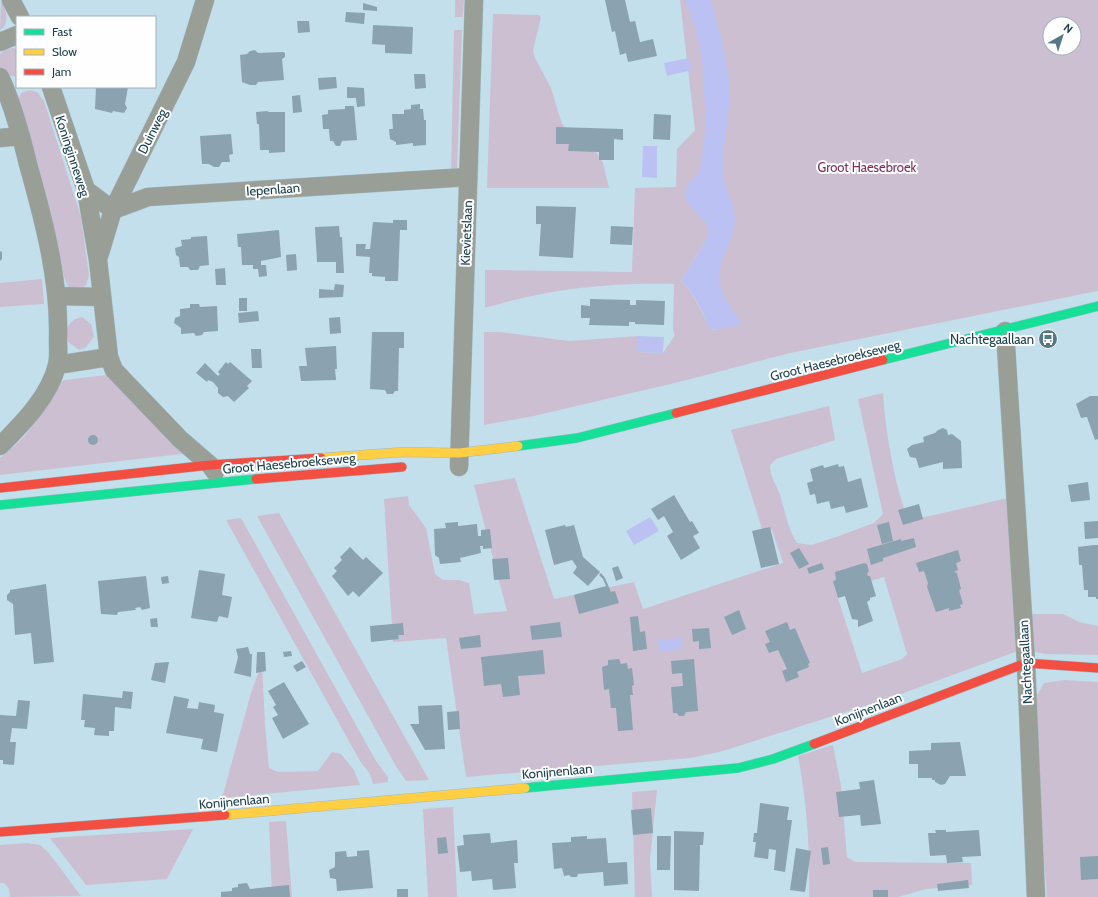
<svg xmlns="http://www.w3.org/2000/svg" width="1098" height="897" viewBox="0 0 1098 897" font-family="Cabin,sans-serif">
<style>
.green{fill:#ccbfd2;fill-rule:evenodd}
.water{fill:#bbc2f3}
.building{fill:#8ba2b1}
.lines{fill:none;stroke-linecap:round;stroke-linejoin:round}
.street-casing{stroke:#a1bac6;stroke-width:19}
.fast-casing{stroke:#a1bac6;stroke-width:10}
.slow-casing{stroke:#a1bac6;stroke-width:10}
.jam-casing{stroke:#a1bac6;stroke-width:10}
.street{stroke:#999e96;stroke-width:18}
.fast{stroke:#16e098;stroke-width:9}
.slow{stroke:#ffcf43;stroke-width:9}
.jam{stroke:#f24e42;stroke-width:9}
.labels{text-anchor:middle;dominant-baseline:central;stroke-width:4;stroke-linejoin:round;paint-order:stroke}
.street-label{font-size:13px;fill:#19404f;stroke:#fefefe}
.park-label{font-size:13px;fill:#7d2f5d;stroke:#fefefe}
.poi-label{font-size:13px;fill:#19404f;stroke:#fefefe;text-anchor:end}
</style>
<rect width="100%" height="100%" fill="#c3dfeb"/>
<path class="green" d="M1 0C6 10 11 23 0 30Z
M455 0H464L463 17H455Z
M680 0H1098V291L790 353 683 381 534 416 484 425V332H500L569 341 638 336V352L663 353 675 335 673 330 674 284C610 282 546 289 485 308V270L632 272 635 188 676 187 677 149 695 130ZM1050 24H1074V48H1050ZM706 240 717 329 711 330C702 312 695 295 681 280Z
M493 14 539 15 541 18 533 50 535 58 551 88 562 124 567 130 587 143 596 152 603 163 609 188H487Z
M454 30H462L457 168 451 170Z
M13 48 17 50V76C9 77 5 74 0 68V54L6 49Z
M30 90 37 92 44 101 81 217 89 275 86 285 79 289 68 286 65 280 32 142 18 100 21 93Z
M42 279 44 304 0 307V283Z
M82 317 91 324 94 337 85 348 79 350 68 342C65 328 68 320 82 317Z
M106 375 110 376 189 455 181 454 0 475V458C30 435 42 414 59 383L65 380Z
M883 393C886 438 894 479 908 521L1008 498 1019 647 1015 652 893 697 723 751 691 758 466 777 446 638 393 642 384 499 408 496 409 505 426 528 435 574 443 580H459L469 583 474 614 507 611 474 485 515 478 554 599 634 582 643 609 783 563 772 530 763 532 731 430 829 406 835 440 776 459 770 465C770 477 776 484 780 495 785 511 788 529 797 543L811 545 836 537 874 523 883 514 858 399ZM884 577 907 654 902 659 862 673 836 592Z
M279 513 429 780 406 781 397 768 257 516Z
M241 518 376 761 388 777V782L373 784 370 774 360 761 226 520Z
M1031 614H1063L1079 622 1098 626V655L1045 654 1035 652 1032 646Z
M262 663 265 724 269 768 278 772 318 771 332 752 341 754 354 770 360 785 222 798 251 693Z
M1064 680 1098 682V897H1047L1040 808 1036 697 1044 683Z
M833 745 841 786 847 857 855 862 971 863 972 885 926 889 898 897H809C810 849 807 803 798 756Z
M657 790 650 860 652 897H635L632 792Z
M453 807 457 897H428L423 809Z
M286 821 292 897H272L269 822Z
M193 829 167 879 86 885 50 838Z
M27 843 40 845 49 853 81 896 10 897 9 889 4 883H0V845Z"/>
<path class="water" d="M685 0H711C719 32 732 68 729 102 728 127 721 152 724 177 725 192 735 203 735 218 735 240 718 259 719 280 719 291 736 315 742 325L710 330C703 311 695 295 681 280L706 240 708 231 706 223 688 204 685 197 687 186 700 171 706 122 702 59 695 27Z
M689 58 692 70 667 76 664 63Z
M643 146H657V178L642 177Z
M638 336 664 337 663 353 638 352Z
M650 517 659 531 634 545 626 531Z
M681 638 682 649 659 652 658 640Z"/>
<path class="building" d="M605 0H625L630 22 635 21 640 42 653 39 657 56 628 62 626 53 620 55 615 31 612 32Z
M363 3 377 7V11L363 10Z
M346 12 365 13 364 24 345 22Z
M297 21H309L310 32 298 33Z
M373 25 413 27 412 54 385 53V45L372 44Z
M255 50 258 53 283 52 285 53V57L282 59 284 80 258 82 256 85H250L242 82 240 55 247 54 250 51Z
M414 74H425L426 88 415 89Z
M336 77 337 88 319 90 318 78Z
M96 87H128L125 104 127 108 124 113 113 111 112 113 95 109Z
M347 87 364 88 365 106 357 107 356 98H347Z
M300 95 302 112 293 113 292 96Z
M420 104V109H423L424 120H426V145L413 146V143L396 145V142L390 139 389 129H393L392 114H404V110L411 109V105Z
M345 106H354L357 140 342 141 340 146H336L333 141H330L329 129H323L322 115 328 114V110L345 109Z
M268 111V112H285V152L269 153V150H260L259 124H257L256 112Z
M654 114 671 115 670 140 653 139Z
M556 127 623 129V140L614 139V160H599V152L568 151 569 144H556Z
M231 134 233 154 229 155 230 162H222L219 167H214L209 164H202L200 136Z
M536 206 576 207 573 258 539 256 541 224H536Z
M393 220H407V230H400L398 281H385V277L372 276V273H369L370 257 356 256V244H366L365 249H370L373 222 393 223Z
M339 226 340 237H342L344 273H336V262H317L315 227Z
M611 226 633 227 632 245 610 244Z
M279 230 281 257 261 261V265H266L267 276 259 277 258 269H253V265H242L241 247H238L237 234Z
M207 236 209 265 200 266 198 270H190L188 267H180L179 257 176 255 175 248 182 246 181 240 191 239V237Z
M0 251 2 252V259L0 261Z
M296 254 297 270 287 271 286 255Z
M225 268 226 285H216L215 269Z
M335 284 344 285 343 297 319 298V289L334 290Z
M239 298H247V311H239Z
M590 299 630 300V305H636V300L665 301 664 325 635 324V322H629V326L589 325 590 318H581V305L590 306Z
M190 304H199L200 307 217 306 218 331 204 332 202 335 196 336 194 333 181 334V328L174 323 175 318 180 316V309L190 308Z
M258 311 259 321 239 323 238 313Z
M340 317 341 333 330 334 329 318Z
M372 332H404V348H399L398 391H395L393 394H387L385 390 370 389Z
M336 346 337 369H335L336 380 301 381 299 366H307L305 348Z
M251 349H261L262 368H252Z
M226 362 228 364 230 362 252 381 247 386 249 388 234 402 228 396 223 397 218 393V388L213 382 208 380 207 382 196 373 205 363 218 376 220 374 218 372Z
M1090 396H1098V439L1095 440 1087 417 1081 418 1076 404Z
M943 428 947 430 948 435 952 434 961 441 962 468 943 469V462L919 468 916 458 910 457 907 449 912 445 924 442 923 437 935 433 938 430Z
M88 440a5 5 0 1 1 10 0a5 5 0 1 1-10 0Z
M838 464 839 467 844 466 848 482 861 478 868 507 846 513 844 506 831 509 829 501 817 504 815 494 810 495 807 483 813 481 810 469 823 465 824 468Z
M1088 482 1090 500 1071 502 1068 485Z
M674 495 690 522 692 521 699 533 693 536 700 548 681 560 667 536 673 532 664 516 658 520 651 509Z
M919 504 923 519 903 525 898 510Z
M1098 521V538L1085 539 1084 522Z
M458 522V526L477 524 478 536H481V530L490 529 492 548 483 549V546H480L481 553 460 558 461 562 440 564 439 558 435 555 434 529 446 528 445 523Z
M889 522 893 541 882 544 877 525Z
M565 525 566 527 574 525 583 557 600 572 588 586 573 573 577 567 572 560 554 565 545 530Z
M770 527 779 564 761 568 752 531Z
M914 538 916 547 883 558V561L871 565 867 549 901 539V541Z
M1094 545H1098V599H1096V597H1088V590H1084L1082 565H1079L1078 547Z
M350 547 363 560 366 557 383 573 359 597 353 591 348 596 332 576 337 571 334 568 342 560 340 557Z
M799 548 809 564 799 569 790 553Z
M958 550 961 561 956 563 958 570 954 572 957 573 961 589 959 590 963 604 960 605 961 608 949 611V608L936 612 927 587 928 583 924 571 919 572 916 563Z
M508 558 510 579 494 580 492 559Z
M822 563 824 569 809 574 807 568Z
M864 563 867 564 869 571 867 574 868 576H870L876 596 870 598V600L867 602 873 621 858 627V620L852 619 845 596 838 598 833 581 836 580 835 572Z
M618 566 623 578 616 581 612 568Z
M199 570 225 574 222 595 232 597 228 618 219 616 217 622 191 618Z
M601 573 605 578 611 592 615 591 619 603 579 614 574 595 606 586 603 579 599 575Z
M146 576 150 608 142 610 140 607 135 608 136 610 118 612 117 615 101 614 98 581Z
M168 576 169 583 162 584 161 577Z
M46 584 54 662 34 664 31 633 15 635 13 604 7 600V595L10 592V590Z
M739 610 746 629 732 635 724 617Z
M638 616 640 632 645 631 647 649 633 651 630 617Z
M157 618 158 627H151L150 619Z
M560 622 562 637 532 640 530 626Z
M787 622 790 630 795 628 810 663 808 664 809 667 797 672 799 677 786 682 782 671 787 669 778 650 769 653 765 644 770 642 765 631Z
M403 623 404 635H398L399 639 371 642 370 626Z
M709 628 711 648 699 649V641L693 642 692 629Z
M480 635 481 647 461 649 459 638Z
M248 647 250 654H252L251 677 234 673 238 657 236 649Z
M543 650 545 674 518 676 520 695 503 697 501 684 484 686 481 657Z
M291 651 292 656 284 657 283 652Z
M257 652H265L266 671 256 673Z
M619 659 621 664 627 663 628 669 632 668 634 685 632 686 633 695H630L633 730 618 731 616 708H611L609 689 604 690 602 667 608 665V660Z
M694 659 698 711 686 712 684 716H679L677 713H673L671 687 683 686 682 673 672 674 671 661Z
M302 661 306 667 297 672 293 666Z
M169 662 165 683 151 680 155 663Z
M284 682 309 724 283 739 272 718 278 715 273 707 276 705 268 691Z
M123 691 133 692 131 709 115 707 114 731H109V736L94 735 95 728 84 727 85 720H81L83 694 122 698Z
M174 696 189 699 187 708 198 709 199 702 215 705 214 712 224 714 217 752 201 749 203 739 166 733Z
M18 700 30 701 27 729 12 728 10 742H16L14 765 3 764V760H0V715L16 716Z
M442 705 445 749 425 750 410 724H419L418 706Z
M459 711 460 729 448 730 447 712Z
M960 742 966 776H950L945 784 941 785 935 782V780H932V778H918V764H909V751L931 750V743Z
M874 780 881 824 861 826 860 815 839 817 836 792 860 789 859 782Z
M760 803 789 807 787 820H792L785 872 774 870 776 850 769 849 768 859 754 857 756 842H753L754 833H757Z
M651 808 653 833 633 835 631 810Z
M935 830H946V832L979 830 981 856 962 857 963 862 947 863 946 855 930 856 928 833H936Z
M674 831 704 832 703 845H700L699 891 674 890Z
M490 833 491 843 517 840 518 863H514L516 888 493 890 492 879 472 881 471 871 460 872 457 846 464 845 463 835Z
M587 836V839L606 838 608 863 627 862 628 884 604 886 603 872 578 874 577 877H571L569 875 564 876 562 868 554 869 552 843 571 842V837Z
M657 836H671L670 870H657Z
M446 837 448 853 438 854 437 838Z
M828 847 830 864 823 865 821 848Z
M796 848 811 851 805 892 790 890Z
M369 850 373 888 337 891 336 879 330 878 329 870 335 867V852L346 851 347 857 357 856V851Z
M1098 856V879L1081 880 1080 857Z
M968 880 969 888 938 891 937 884Z
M247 883 250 889 289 885 290 897H221V892L232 891V888L238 887V884Z
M397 889H408V897H397Z
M873 890H888V897H873Z"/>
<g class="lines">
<defs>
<path id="street" d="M11 0 20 17
M0 42 17 35
M0 77C13 104 21 135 28 164 44 221 60 281 58 340 58 348 59 357 57 365 50 396 22 424 0 446
M51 87 86 190 98 260 109 357 114 370 180 439 210 465 215 472
M0 138 21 136
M86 190 113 210 148 197 468 177
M99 256 113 210 186 62 205 0
M57 296 101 297
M1005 331 1026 663 1036 897
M57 365 109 357
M459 467 474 0"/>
<path id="fast" d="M883 360 1098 306
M518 446 577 438 676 413
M0 505 256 479
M525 788 738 768 773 759 814 744"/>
<path id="slow" d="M321 458 404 452 459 453 518 446
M225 815 525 788"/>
<path id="jam" d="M676 413 883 360
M256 479 402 467
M0 488 210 465 321 458
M814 744 1026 663 1098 668
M0 832 225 815"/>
</defs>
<use href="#street" class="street-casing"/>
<use href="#fast" class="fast-casing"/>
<use href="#slow" class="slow-casing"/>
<use href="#jam" class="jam-casing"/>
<use href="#street" class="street"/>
<use href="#fast" class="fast"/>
<use href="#slow" class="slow"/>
<use href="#jam" class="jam"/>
</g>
<defs>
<symbol id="bus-disc" viewBox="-11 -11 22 22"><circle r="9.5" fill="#547886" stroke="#fefefe"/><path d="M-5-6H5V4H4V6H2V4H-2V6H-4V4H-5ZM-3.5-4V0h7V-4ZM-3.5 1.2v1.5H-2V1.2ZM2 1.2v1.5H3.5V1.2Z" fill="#fff"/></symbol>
</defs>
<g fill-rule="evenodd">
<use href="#bus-disc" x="1037" y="328" width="22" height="22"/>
</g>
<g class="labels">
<g class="street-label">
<text transform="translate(152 131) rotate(-63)">Duinweg</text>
<text transform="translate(73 156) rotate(72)">Koninginneweg</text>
<text transform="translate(273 189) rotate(-4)">Iepenlaan</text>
<text transform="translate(466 233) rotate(-88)">Kievietslaan</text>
<text transform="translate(835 360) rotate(-14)">Groot Haesebroekseweg</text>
<text transform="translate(289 463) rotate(-5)">Groot Haesebroekseweg</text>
<text transform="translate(1025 662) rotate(-93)">Nachtegaallaan</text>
<text transform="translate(868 709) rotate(-21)">Konijnenlaan</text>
<text transform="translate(557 771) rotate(-5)">Konijnenlaan</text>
<text transform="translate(234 801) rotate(-5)">Konijnenlaan</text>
</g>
<g class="park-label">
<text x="867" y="167">Groot Haesebroek</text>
</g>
<g class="poi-label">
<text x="1034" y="339">Nachtegaallaan</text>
</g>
</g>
<rect x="16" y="16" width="140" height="72" fill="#fefefe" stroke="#a2b2b8"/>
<rect x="24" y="29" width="20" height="6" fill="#16e098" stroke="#a2b2b8"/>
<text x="52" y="36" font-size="12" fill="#19404f">Fast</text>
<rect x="24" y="49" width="20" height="6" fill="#ffcf43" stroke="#a2b2b8"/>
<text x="52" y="56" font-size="12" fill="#19404f">Slow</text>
<rect x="24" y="69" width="20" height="6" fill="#f24e42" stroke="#a2b2b8"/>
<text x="52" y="76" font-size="12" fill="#19404f">Jam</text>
<g transform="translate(1062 36) rotate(39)"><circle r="19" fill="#fefefe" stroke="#a2b2b8"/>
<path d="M0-3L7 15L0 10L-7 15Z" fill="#547886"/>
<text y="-6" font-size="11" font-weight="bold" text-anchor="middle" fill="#19404f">N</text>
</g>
</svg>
